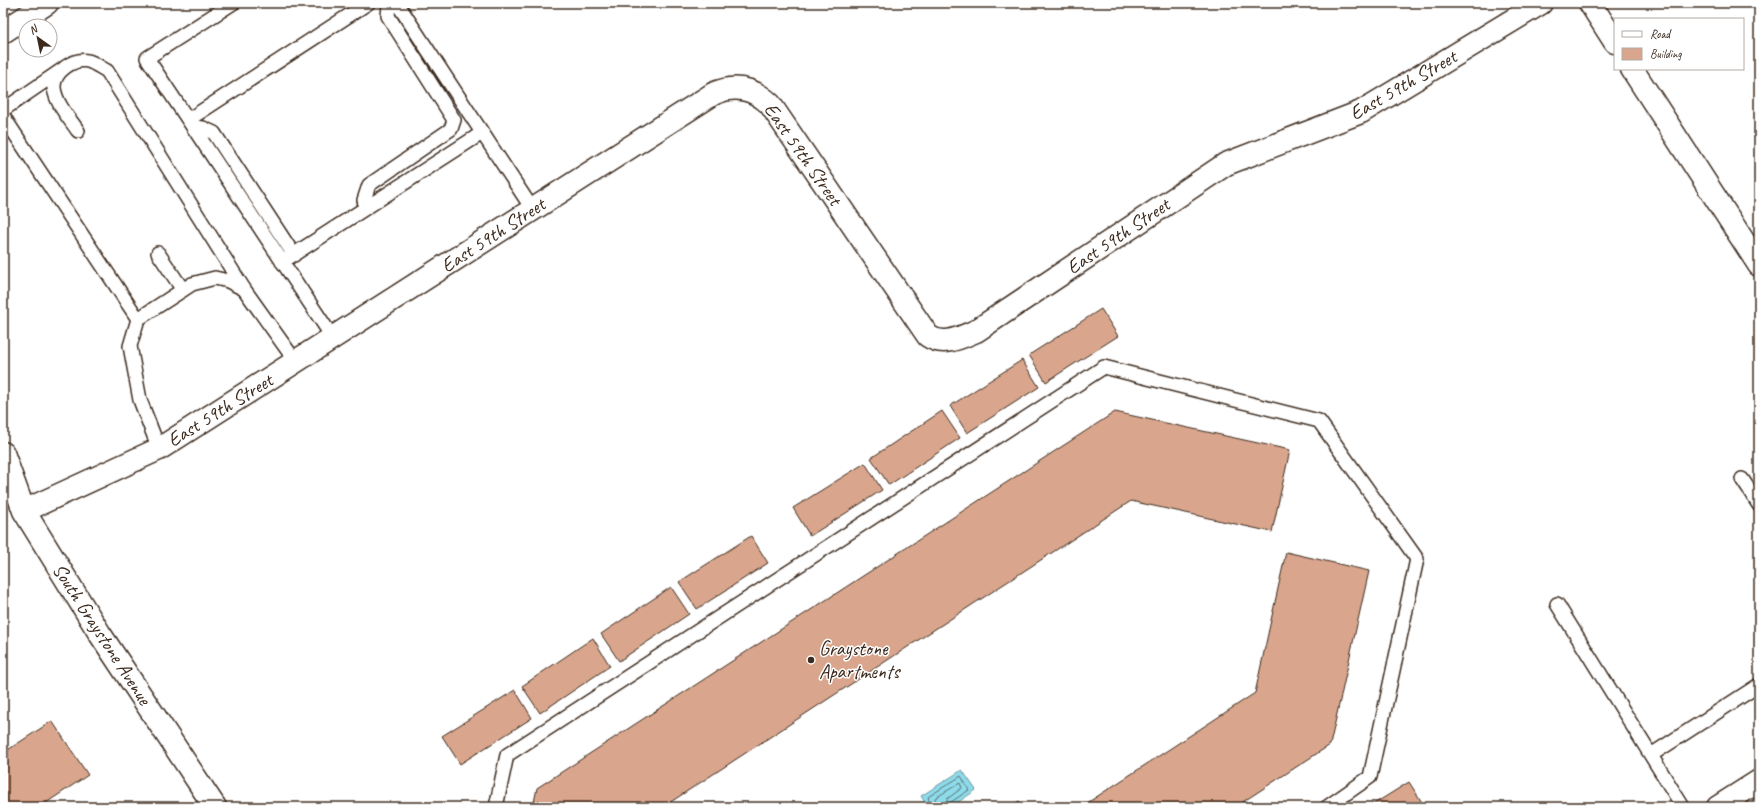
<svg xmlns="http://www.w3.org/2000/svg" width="1762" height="810" viewBox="0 0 1762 810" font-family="Caveat,sans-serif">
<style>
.water{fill:#8ddbeb;stroke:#6c9499}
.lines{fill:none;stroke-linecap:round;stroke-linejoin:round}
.shore{stroke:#5c7170;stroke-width:1}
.building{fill:#d9a68d;stroke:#3b2a1e}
.lane-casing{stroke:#3b2a1e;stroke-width:16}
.street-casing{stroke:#3b2a1e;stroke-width:25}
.secondary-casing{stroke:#3b2a1e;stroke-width:25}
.lane{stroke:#fff;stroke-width:13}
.street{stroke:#fff;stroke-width:22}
.secondary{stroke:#fff;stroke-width:22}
.poi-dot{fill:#3b2a1e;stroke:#fff;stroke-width:1.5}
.labels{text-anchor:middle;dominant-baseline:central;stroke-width:3;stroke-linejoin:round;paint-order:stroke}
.street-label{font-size:20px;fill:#3b2a1e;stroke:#fff}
.poi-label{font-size:20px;fill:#3b2a1e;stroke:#fff;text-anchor:start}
</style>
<rect width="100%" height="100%" fill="#fff"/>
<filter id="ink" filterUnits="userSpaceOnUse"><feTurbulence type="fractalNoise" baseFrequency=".025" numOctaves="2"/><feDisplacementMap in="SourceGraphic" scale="8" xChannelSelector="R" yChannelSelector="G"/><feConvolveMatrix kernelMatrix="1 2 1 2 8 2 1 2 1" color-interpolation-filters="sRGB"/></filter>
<g filter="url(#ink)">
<path class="water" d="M962 770 976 790 951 807H928L921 796Z"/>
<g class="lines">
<path class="shore" d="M931 807 928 797 961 776 969 790 951 802 949 807
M936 807 935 798 960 783 962 788 947 799 944 807"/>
</g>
<path class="building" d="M1101 309 1118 336 1046 382 1029 355Z
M1022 360 1039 387 967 433 950 406Z
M942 411 960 438 889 485 871 458Z
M1115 412 1290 450 1272 532 1131 501 663 807H533L537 788Z
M865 463 882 490 810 536 793 508Z
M751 536 768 563 697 609 679 582Z
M1286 552 1369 571 1330 745 1235 807H1081L1255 693Z
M671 587 689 614 619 661 601 634Z
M593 638 610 666 540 713 522 686Z
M515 690 532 718 460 764 442 736Z
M52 721 88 775 40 807H3V753Z
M1409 782 1425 807H1369Z
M1019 801 1023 807H1010Z"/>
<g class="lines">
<defs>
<path id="lane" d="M233 3 147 58 333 338
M397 3 533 210
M3 110 60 71
M3 116 138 319
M188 120 368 3
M193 127 203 128 214 133 294 255
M78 131C70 119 56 104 54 88 53 72 73 58 88 61 95 63 101 68 107 71L244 289
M366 208 364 200 369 185 451 129 454 120 388 16 389 3
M158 253 183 290
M282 262 482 133
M159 449 140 400 130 346 138 319 192 284 215 278 228 281 244 289 296 362
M1742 479 1759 505
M1557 604 1683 807
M1651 755 1759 685
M496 807 507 755 1104 367 1319 421 1417 559 1370 777 1327 807"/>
<path id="street" d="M3 453 24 511 100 634 215 807
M24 511 159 449 713 94C735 84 753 88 770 104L928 336C944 347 961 337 976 331L1226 164 1361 112 1541 3
M1718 807 1759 781"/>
<path id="secondary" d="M1590 3 1615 42
M3 32 47 3
M1632 69 1759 265"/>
</defs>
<use href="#lane" class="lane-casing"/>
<use href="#street" class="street-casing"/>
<use href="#secondary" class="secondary-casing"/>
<use href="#lane" class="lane"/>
<use href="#street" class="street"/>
<use href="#secondary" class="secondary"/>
</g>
</g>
<circle class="poi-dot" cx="811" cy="660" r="4"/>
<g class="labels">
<g class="street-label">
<text transform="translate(1403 85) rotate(-30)">East 59th Street</text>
<text transform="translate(803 154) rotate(55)">East 59th Street</text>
<text transform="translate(493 235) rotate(-33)">East 59th Street</text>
<text transform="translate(1118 236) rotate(-34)">East 59th Street</text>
<text transform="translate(220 410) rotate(-32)">East 59th Street</text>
<text transform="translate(102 634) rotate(57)">South Graystone Avenue</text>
</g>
<g class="poi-label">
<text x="819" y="648">Graystone<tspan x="819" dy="23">Apartments</tspan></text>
</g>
</g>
<rect width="1762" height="810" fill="none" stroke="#fff" stroke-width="16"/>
<rect x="8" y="8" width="1746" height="794" fill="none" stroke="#3b2a1e" stroke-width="1.5" filter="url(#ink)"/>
<rect x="1614" y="18" width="130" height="52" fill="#ffffff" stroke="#b1aaa5"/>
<rect x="1622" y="31" width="20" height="6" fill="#ffffff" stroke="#b1aaa5"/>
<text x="1650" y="38" font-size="12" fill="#3b2a1e">Road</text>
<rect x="1622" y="48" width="20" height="12" fill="#d9a68d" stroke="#b1aaa5"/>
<text x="1650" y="58" font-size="12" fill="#3b2a1e">Building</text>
<g transform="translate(38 38) rotate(327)"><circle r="19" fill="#ffffff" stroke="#b1aaa5"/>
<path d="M0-3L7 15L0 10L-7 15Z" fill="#3b2a1e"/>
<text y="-6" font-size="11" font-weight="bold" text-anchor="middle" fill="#3b2a1e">N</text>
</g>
</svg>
